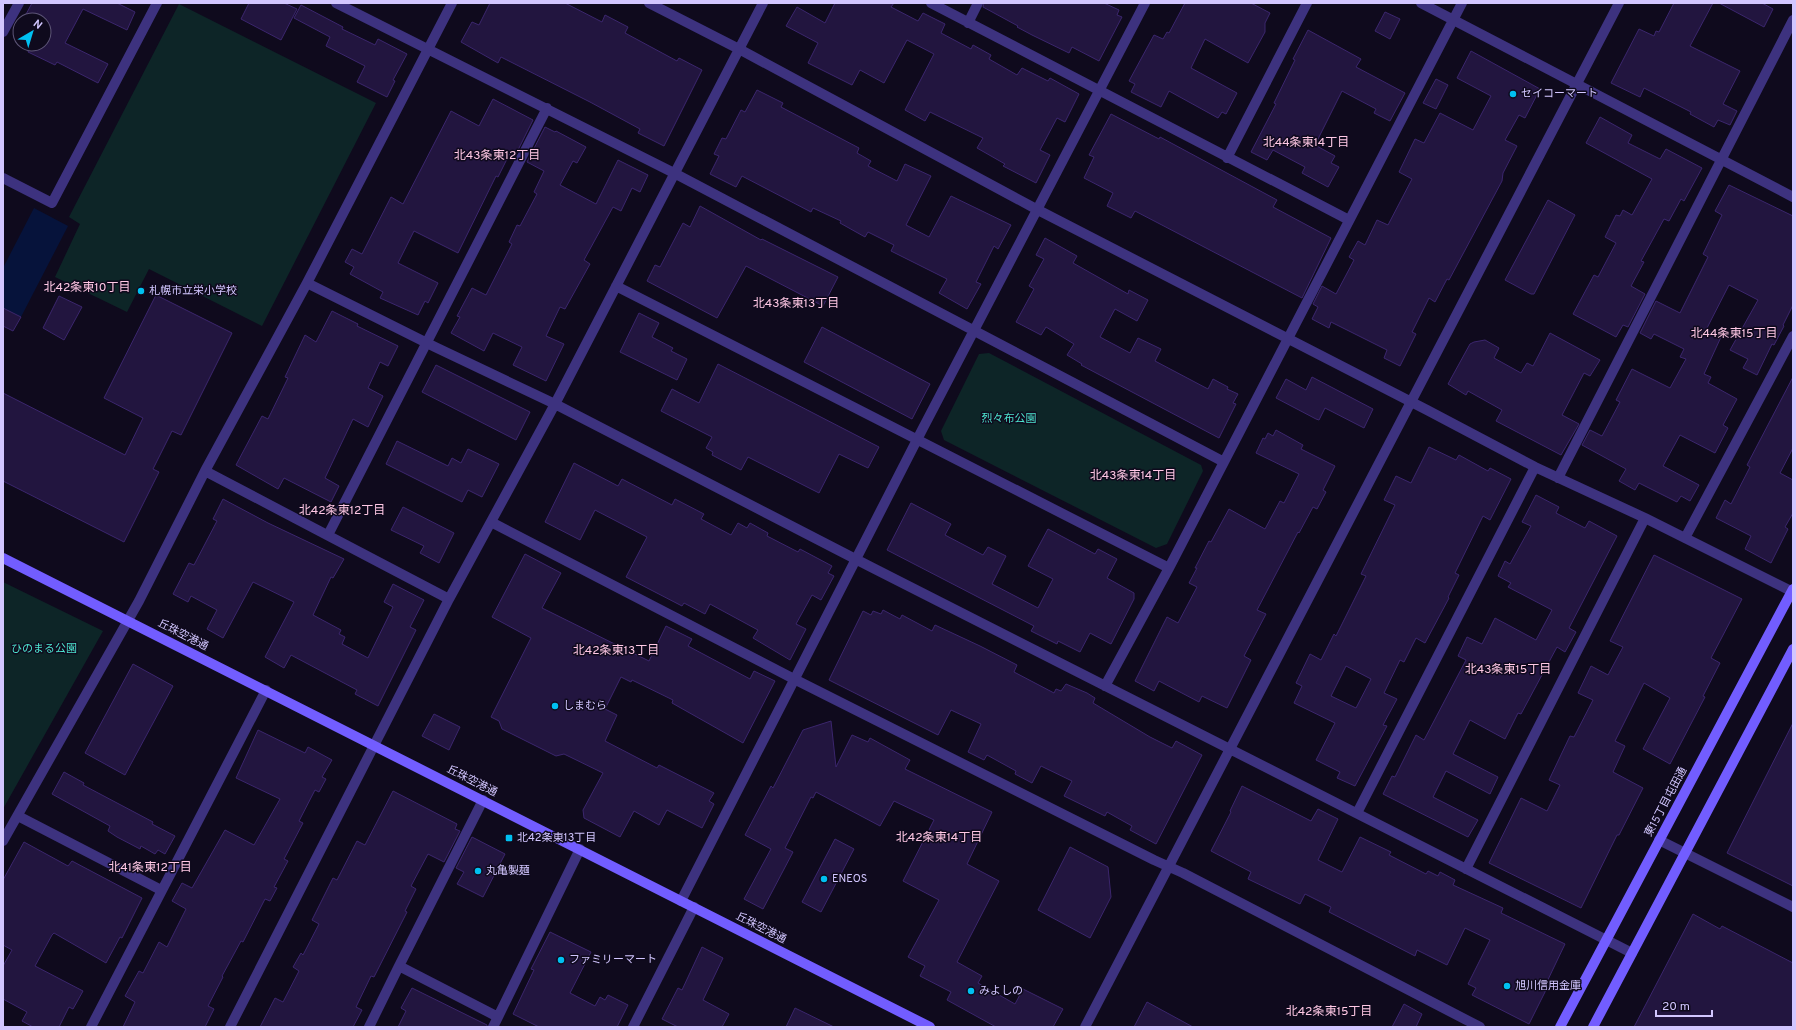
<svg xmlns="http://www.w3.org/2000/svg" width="1796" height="1030" viewBox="0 0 1796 1030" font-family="Overpass,'Noto Sans JP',sans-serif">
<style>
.green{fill:#0d2527}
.water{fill:#06133b}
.building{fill:#22153f;stroke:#3b266d;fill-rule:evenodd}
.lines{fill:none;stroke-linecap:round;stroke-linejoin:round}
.street{stroke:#3d327f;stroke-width:10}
.secondary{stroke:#725dff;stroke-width:10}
.poi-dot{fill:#00c0f1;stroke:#0f0a1d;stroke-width:1.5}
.labels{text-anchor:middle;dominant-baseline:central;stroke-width:3;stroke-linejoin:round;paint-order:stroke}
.poi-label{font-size:11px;fill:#d2c6ff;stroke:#0f0a1d;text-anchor:start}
.park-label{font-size:11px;fill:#4ce5cf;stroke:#0f0a1d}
.street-label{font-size:11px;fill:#d2c6ff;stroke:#0f0a1d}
.neighbourhood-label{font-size:12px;fill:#ffc8e5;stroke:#0f0a1d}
</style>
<rect width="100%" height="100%" fill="#0f0a1d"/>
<path class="green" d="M179 4 376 103 262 326 149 269 127 312 55 277 80 224 69 217Z
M989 353 1201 465 1203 471 1167 544 1156 548 944 440 941 431 979 354Z
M3 582 103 631 3 809Z"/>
<path class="water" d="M34 208 68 226 21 317 3 308V268Z"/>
<path class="building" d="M32 3H117L135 12 127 30 83 9 65 43 108 64 98 83 57 62 55 65 28 52 30 47 25 44H44V20H23Z
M249 3H284L297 9 281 40 241 19Z
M490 3H565L602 22 605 15 628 27 625 33 677 61 679 58 702 70 664 146 638 133 640 129 590 102 501 57 498 63 461 42 472 22 479 25Z
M835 3H894L891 7 918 21 923 13 945 24 941 33 971 49 973 45 991 55 989 59 1017 75 1022 68 1048 81 1050 78 1079 94 1065 122 1057 118 1040 150 1050 155 1036 183 1003 166 1005 164 977 148 983 138 930 112 925 121 905 110 934 54 907 40 884 83 860 70 852 85 808 63 818 43 786 26 797 7 825 23Z
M984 3H1104L1119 10 1117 15 1122 17 1099 61 1072 47 1069 53 1032 35 1017 27 1018 26 983 7Z
M1185 3H1251L1270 13 1265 23V32L1248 63 1205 39 1191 68 1237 93 1226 114 1222 112 1218 118 1169 91 1161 107 1131 92 1135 84 1129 81 1154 35 1163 39 1167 32 1169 33Z
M1674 3H1713L1690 46 1740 71 1723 104 1737 111 1730 125 1718 120 1714 127 1690 114 1691 112 1644 88 1640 97 1611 83 1639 29 1654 36 1656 31 1659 32Z
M1719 3H1762L1773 9 1764 27Z
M301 5 343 27 342 29 375 45 378 39 407 54 393 80 395 81 387 97 357 82 365 66 326 46 330 37 294 18Z
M1385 12 1400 19 1390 39 1375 31Z
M20 26V41L14 38Z
M1308 30 1361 59 1356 67 1405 93 1390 121 1374 113 1376 109 1342 91 1315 145 1335 156 1331 163 1339 167 1328 187 1302 173 1305 167 1273 150 1267 160 1251 152 1276 104 1274 103 1295 60 1293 59Z
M1471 51 1540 89 1525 118 1519 115 1505 140 1517 146 1503 173 1502 181 1449 280 1447 279 1435 302 1429 298 1412 332 1416 334 1400 366 1384 358 1387 350 1331 322 1329 328 1312 319 1318 307 1313 304 1322 286 1336 294 1354 260 1349 257 1358 241 1365 245 1377 220 1388 225 1412 179 1399 172 1415 139 1424 143 1440 113 1473 130 1491 96 1457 78Z
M1436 79 1448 85 1436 109 1423 103Z
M757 90 783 103 781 107 859 148 857 153 871 161 868 166 897 181 905 164 931 176 906 225 929 237 951 196 1011 225 998 249 994 246 976 282 981 284 967 309 939 293 947 279 891 251 894 245 868 232 865 237 840 223 841 221 813 208 811 212 742 176 736 187 710 174 719 156 714 154 722 138 726 139 741 110 745 112Z
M493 99 533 120 515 156 510 153 498 177 496 176 458 253 414 231 398 263 438 283 428 303 425 301 418 315 380 298 383 292 350 274 354 267 345 262 352 249 362 254 391 197 403 204 451 111 479 126Z
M1111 114 1159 139 1160 137 1277 200 1273 207 1331 238 1302 298 1135 211 1131 218 1107 206 1113 193 1084 178 1094 157 1089 155Z
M1600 117 1632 135 1628 143 1660 159 1666 149 1702 168 1684 201 1681 199 1669 221 1664 219 1641 261 1644 262 1631 286 1645 294 1628 327 1623 325 1616 337 1573 314 1594 275 1598 277 1616 243 1605 237 1616 215 1620 216 1623 210 1632 215 1652 179 1586 143Z
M545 127 555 132 556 131 586 147 577 163 573 161 560 185 596 204 618 160 648 175 640 192 632 188 621 211 613 207 584 260 590 264 565 309 560 307 546 336 564 344 546 381 513 365 522 347 493 333 484 351 451 333 460 317 457 316 472 288 486 295 512 244 509 242 517 225 520 226 537 194 534 192 544 171 527 162Z
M1729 185 1793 216V305L1783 325 1784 326 1774 345 1772 344 1757 375 1743 368 1748 359 1730 350 1758 300 1729 285 1706 330 1721 337 1704 374 1711 377 1708 383 1737 399 1723 425 1728 428 1715 453 1680 435 1663 466 1699 485 1690 501 1681 496 1677 502 1639 483 1635 490 1619 481 1626 469 1582 445 1590 430 1602 436 1620 402 1616 400 1632 369 1670 388 1686 359 1680 357 1684 349 1654 334 1651 339 1640 333 1656 301 1680 313 1708 257 1703 254 1722 215 1715 211Z
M1548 200 1575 215 1534 294H1531L1505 280Z
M700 206 761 240 762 239 838 277 823 306 746 266 717 318 647 281 655 265 660 267 683 223 690 227Z
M1045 238 1077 256 1073 263 1128 294 1129 290 1148 300 1137 321 1115 309 1100 337 1130 353 1138 338 1161 349 1155 361 1208 389 1213 379 1228 387 1227 389 1238 394 1233 403 1236 404 1219 438 1081 365 1082 364 1067 355 1074 344 1046 327 1041 335 1016 322 1034 289 1029 286 1044 259 1036 255Z
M156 295 232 333 181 435 172 431 153 469 159 472 124 542 3 481V393L125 455 143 418 104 398Z
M59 296 82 307 64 340 43 328Z
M3 308 21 317 13 331 3 326Z
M332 311 358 324 357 326 398 346 388 366 380 362 368 388 383 396 368 427 353 419 325 478 339 486 331 502 284 478 278 489 236 465 262 416 268 419 288 378 285 377 305 335 316 342Z
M639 313 659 323 652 337 673 348 671 351 687 359 677 380 620 352Z
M822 327 930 384 912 419 804 362Z
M1550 333 1600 360 1590 376 1584 373 1562 415 1579 424 1561 455 1496 421 1502 410 1468 391 1466 395 1448 384 1470 344 1474 342 1485 340 1499 348 1494 358 1521 373 1527 363 1533 366Z
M718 364 879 447 868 468 839 454 819 493 748 457 741 470 712 455 713 452 706 448 712 437 661 411 672 389 699 403Z
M436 365 530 412 516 440 422 392Z
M1312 377 1373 409 1364 428 1325 408 1319 420 1316 419 1276 398 1286 379 1306 390Z
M1793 377V448L1780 473 1793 480V513L1785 527 1788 529 1771 563 1745 549 1751 536 1716 518 1725 500 1731 504 1750 467 1747 465Z
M1276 430 1303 445 1301 449 1335 466 1323 490 1326 492 1317 509 1313 507 1299 533 1298 532 1257 610 1266 614 1244 656 1251 660 1227 708 1202 696 1199 702 1159 681 1154 691 1135 681 1167 617 1178 623 1197 587 1189 583 1197 568H1195L1209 541 1211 542 1229 509 1265 529 1280 501 1284 503 1299 474 1256 453 1263 438 1265 439 1268 433 1273 436Z
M397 441 448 466 452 458 461 463 468 449 499 464 482 497 468 490 462 502 386 464Z
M1429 447 1456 460 1459 455 1488 471 1490 468 1511 479 1490 520 1483 516 1455 573 1459 575 1448 597 1449 598 1425 643 1416 638 1404 662 1400 660 1384 693 1397 699 1383 725 1387 726 1355 786 1337 778 1340 772 1316 760 1335 723 1294 703 1302 686 1296 683 1310 654 1321 660 1334 634 1336 636 1366 576 1361 574 1395 505 1384 500 1396 476 1411 483ZM1346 666 1371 679 1356 708 1331 696Z
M574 463 618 486 622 479 672 505 675 499 704 514 701 519 731 535 738 523 747 528 750 523 768 533 767 536 798 552 800 549 832 566 828 573 834 576 821 600 812 595 796 624 806 629 790 660 753 638 758 630 710 604 705 614 684 603 682 606 626 577 647 537 595 510 580 540 545 522Z
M1536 495 1559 507 1556 513 1585 528 1589 521 1617 536 1569 628 1576 632 1565 652 1557 647 1521 714 1518 713 1505 739 1470 720 1453 754 1498 777 1490 794 1446 771 1433 797 1478 820 1468 837 1383 794 1392 776 1395 777 1416 735 1424 740 1466 660 1458 656 1467 637 1482 644 1495 618 1536 640 1552 610 1508 587 1511 583 1498 576 1505 561 1510 564 1531 526 1522 522Z
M223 499 268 523 344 559 333 578 331 577 313 615 341 630 339 634 345 637 342 644 368 658 393 607 384 602 393 584 424 600 410 627 416 630 378 706 355 694 357 690 291 655 284 668 265 657 294 602 253 582 223 638 207 629 217 610 191 596 188 602 173 594 189 563 194 565 217 521 213 519Z
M911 503 951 524 945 535 983 555 988 547 1006 556 992 584 1038 608 1053 579 1028 566 1048 529 1095 554 1098 549 1117 559 1107 578 1134 593V599L1111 644 1090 633 1080 652 1058 641 1057 644 1031 631 1034 626 887 550Z
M403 507 454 533 439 563 420 553 424 546 391 530Z
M525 554 561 573 542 608 649 661 666 626 692 639 688 646 750 679 754 671 775 681 743 743 672 703 673 700 632 680 631 682 621 677 605 709 617 715 605 741 657 768 659 765 714 793 709 801 714 804 702 828 667 810 659 825 634 811 620 837 584 818 583 810 603 773 564 754 556 756 502 729 499 721 491 717 531 638 492 617Z
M1654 555 1742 599 1711 658 1720 663 1703 696 1705 697 1670 764 1643 749 1670 698 1644 683 1615 741 1625 746 1613 772 1643 788 1619 835H1617L1581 908 1489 863 1521 798 1547 811 1560 785 1549 780 1570 736 1574 737 1593 700 1578 693 1591 666 1608 675 1623 647 1610 641Z
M883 610 900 619 902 615 932 631 935 625 980 646 1017 665 1014 672 1054 693 1056 689 1061 691 1066 684 1087 693 1095 698 1093 703 1150 737 1172 748 1176 741 1202 755 1156 844 1130 830 1132 826 1107 812 1105 816 1064 796 1072 781 1041 766 1032 783 1015 774 1016 771 987 755 984 760 968 752 981 724 951 710 938 735 829 680 863 611 871 615 873 611 881 614Z
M133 664 173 686 125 775 85 753Z
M434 714 460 727 449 750 422 736Z
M831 721 836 767 852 735 868 742 870 738 910 760 905 769 992 812 967 864 999 881 957 962 982 976 978 983 1015 1004 1023 989 1063 1009 1053 1027H996L947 1000 951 992 920 976 925 966 908 957 939 900 903 881 934 820 894 801 880 826 816 792 813 798 811 797 785 848 793 852 763 909 744 899 771 849 745 835 771 786 773 788 803 730Z
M1793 723V886L1727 853Z
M258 730 305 753 308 747 332 760 322 777 326 779 319 792 315 790 299 821 303 823 284 859 288 861 274 887 277 888 270 901 265 899 243 942 241 941 222 976 223 977 208 1006 214 1009 205 1027H123L135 1002 125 996 139 971 143 973 159 942 167 947 186 909 172 901 182 883 192 888 225 830 254 845 280 799 236 778Z
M64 772 84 783 83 785 153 822 152 824 175 836 165 854 158 850 155 854 141 846 140 849 117 837 108 831 110 826 52 794Z
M1242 786 1311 821 1318 809 1338 819 1318 860 1342 872 1360 837 1391 852 1389 855 1426 874 1428 871 1438 876 1440 872 1455 880 1453 885 1503 908 1501 913 1565 944 1544 988 1546 990 1529 1024 1472 995 1476 988 1468 984 1490 940 1465 928 1447 965 1417 950 1415 956 1329 912 1331 907 1305 894 1300 904 1248 879 1251 872 1211 851 1231 812 1230 811Z
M393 791 457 824 455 829 460 831 444 862 428 854 411 886 416 889 405 911 407 912 374 977 371 976 356 1007 362 1010 353 1027H260L275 998 283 1002 299 971 293 967 301 953 303 955 319 924 312 920 333 878 337 880 357 841 365 845Z
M472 837 505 854 483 897 457 884 464 872 456 868Z
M835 839 854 849 821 912 802 902Z
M24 842 68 866 72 861 142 898 122 938 120 937 106 963 54 933 52 935 35 966 83 991 73 1009 69 1007 59 1027H33L22 1021 27 1012 3 999V966L12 950 3 945V880Z
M1070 847 1108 867 1111 897 1090 938 1038 910Z
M1693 914 1720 929 1722 926 1793 963V1027H1634Z
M550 932 591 952 570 993 595 1006 600 997 605 1000 608 995 628 1005 617 1027H539L513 1014 534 970 531 969Z
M702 947 723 958 703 1000 729 1014 722 1027H678L662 1019 678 988 682 990Z
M412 988 487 1025V1027H398L406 1011 401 1008Z
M1147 1002 1193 1027H1134Z
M1404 1004 1422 1014 1416 1027H1392Z
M795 1008 834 1027H786Z"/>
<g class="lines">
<path class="street" d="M336 3 674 173 1224 462
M649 3 739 49 1038 210 1427 410 1535 467 1645 518 1793 592
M931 3 1349 220
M1421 3 1793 197
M968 23 978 3
M3 32 19 3
M1227 158 1307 3
M3 178 52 203 157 3
M307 283 435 347 555 404 869 566 1632 953
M616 286 1169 568
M205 471 449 599
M1558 478 1793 20
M491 522 794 679 1154 860 1183 873 1480 1027
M328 535 547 108
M1685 538 1793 336
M1105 686 1169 568 1462 3
M1357 813 1535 467
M18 816 161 890
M1659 840 1793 907
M3 841 139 601 205 471 307 283 452 3
M1466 869 1645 518
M681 901 922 430 1145 3
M399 966 483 800
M498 1017 580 849
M91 1027 266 690
M230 1027 449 599 555 404 763 3
M369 1027 399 966 498 1017 493 1027
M633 1027 694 907
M1085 1027 1619 3"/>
<path class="secondary" d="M3 558 930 1027
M1560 1027 1793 589
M1593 1027 1793 649"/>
</g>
<g class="poi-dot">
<circle cx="1513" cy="94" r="4"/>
<circle cx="141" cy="291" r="4"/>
<circle cx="555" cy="706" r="4"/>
<rect x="505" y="834" width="8" height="8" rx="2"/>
<circle cx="478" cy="871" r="4"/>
<circle cx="824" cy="879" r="4"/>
<circle cx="561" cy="960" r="4"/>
<circle cx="1507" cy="986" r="4"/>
<circle cx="971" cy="991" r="4"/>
</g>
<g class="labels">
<g class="poi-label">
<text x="1521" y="94">セイコーマート</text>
<text x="149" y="291">札幌市立栄小学校</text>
<text x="563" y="706">しまむら</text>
<text x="517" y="838">北42条東13丁目</text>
<text x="486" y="871">丸亀製麺</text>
<text x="832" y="879">ENEOS</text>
<text x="569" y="960">ファミリーマート</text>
<text x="1515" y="986">旭川信用金庫</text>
<text x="979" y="991">みよしの</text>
</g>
<g class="park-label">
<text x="1009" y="419">烈々布公園</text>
<text x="44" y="649">ひのまる公園</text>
</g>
<g class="street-label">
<text transform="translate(183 635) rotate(27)">丘珠空港通</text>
<text transform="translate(472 781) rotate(27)">丘珠空港通</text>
<text transform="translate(1666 802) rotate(-62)">東15丁目屯田通</text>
<text transform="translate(761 928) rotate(27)">丘珠空港通</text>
</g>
<g class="neighbourhood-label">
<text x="1306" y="143">北44条東14丁目</text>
<text x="497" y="156">北43条東12丁目</text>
<text x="87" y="288">北42条東10丁目</text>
<text x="796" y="304">北43条東13丁目</text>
<text x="1734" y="334">北44条東15丁目</text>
<text x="1133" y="476">北43条東14丁目</text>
<text x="342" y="511">北42条東12丁目</text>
<text x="616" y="651">北42条東13丁目</text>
<text x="1508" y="670">北43条東15丁目</text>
<text x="939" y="838">北42条東14丁目</text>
<text x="150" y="868">北41条東12丁目</text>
<text x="1329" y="1012">北42条東15丁目</text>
</g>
</g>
<rect width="1796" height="1030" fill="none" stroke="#d2c6ff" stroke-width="8"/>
<g transform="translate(32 32) rotate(38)"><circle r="19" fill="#0f0a1d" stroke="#5d5577"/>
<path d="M0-3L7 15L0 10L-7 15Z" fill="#00c0f1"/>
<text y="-6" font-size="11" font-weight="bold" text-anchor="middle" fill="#d2c6ff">N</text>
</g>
<path d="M1656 1010v6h56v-6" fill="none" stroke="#d2c6ff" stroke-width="2"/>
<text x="1662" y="1010" font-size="12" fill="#d2c6ff" stroke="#0f0a1d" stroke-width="3" paint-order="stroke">20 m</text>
</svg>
